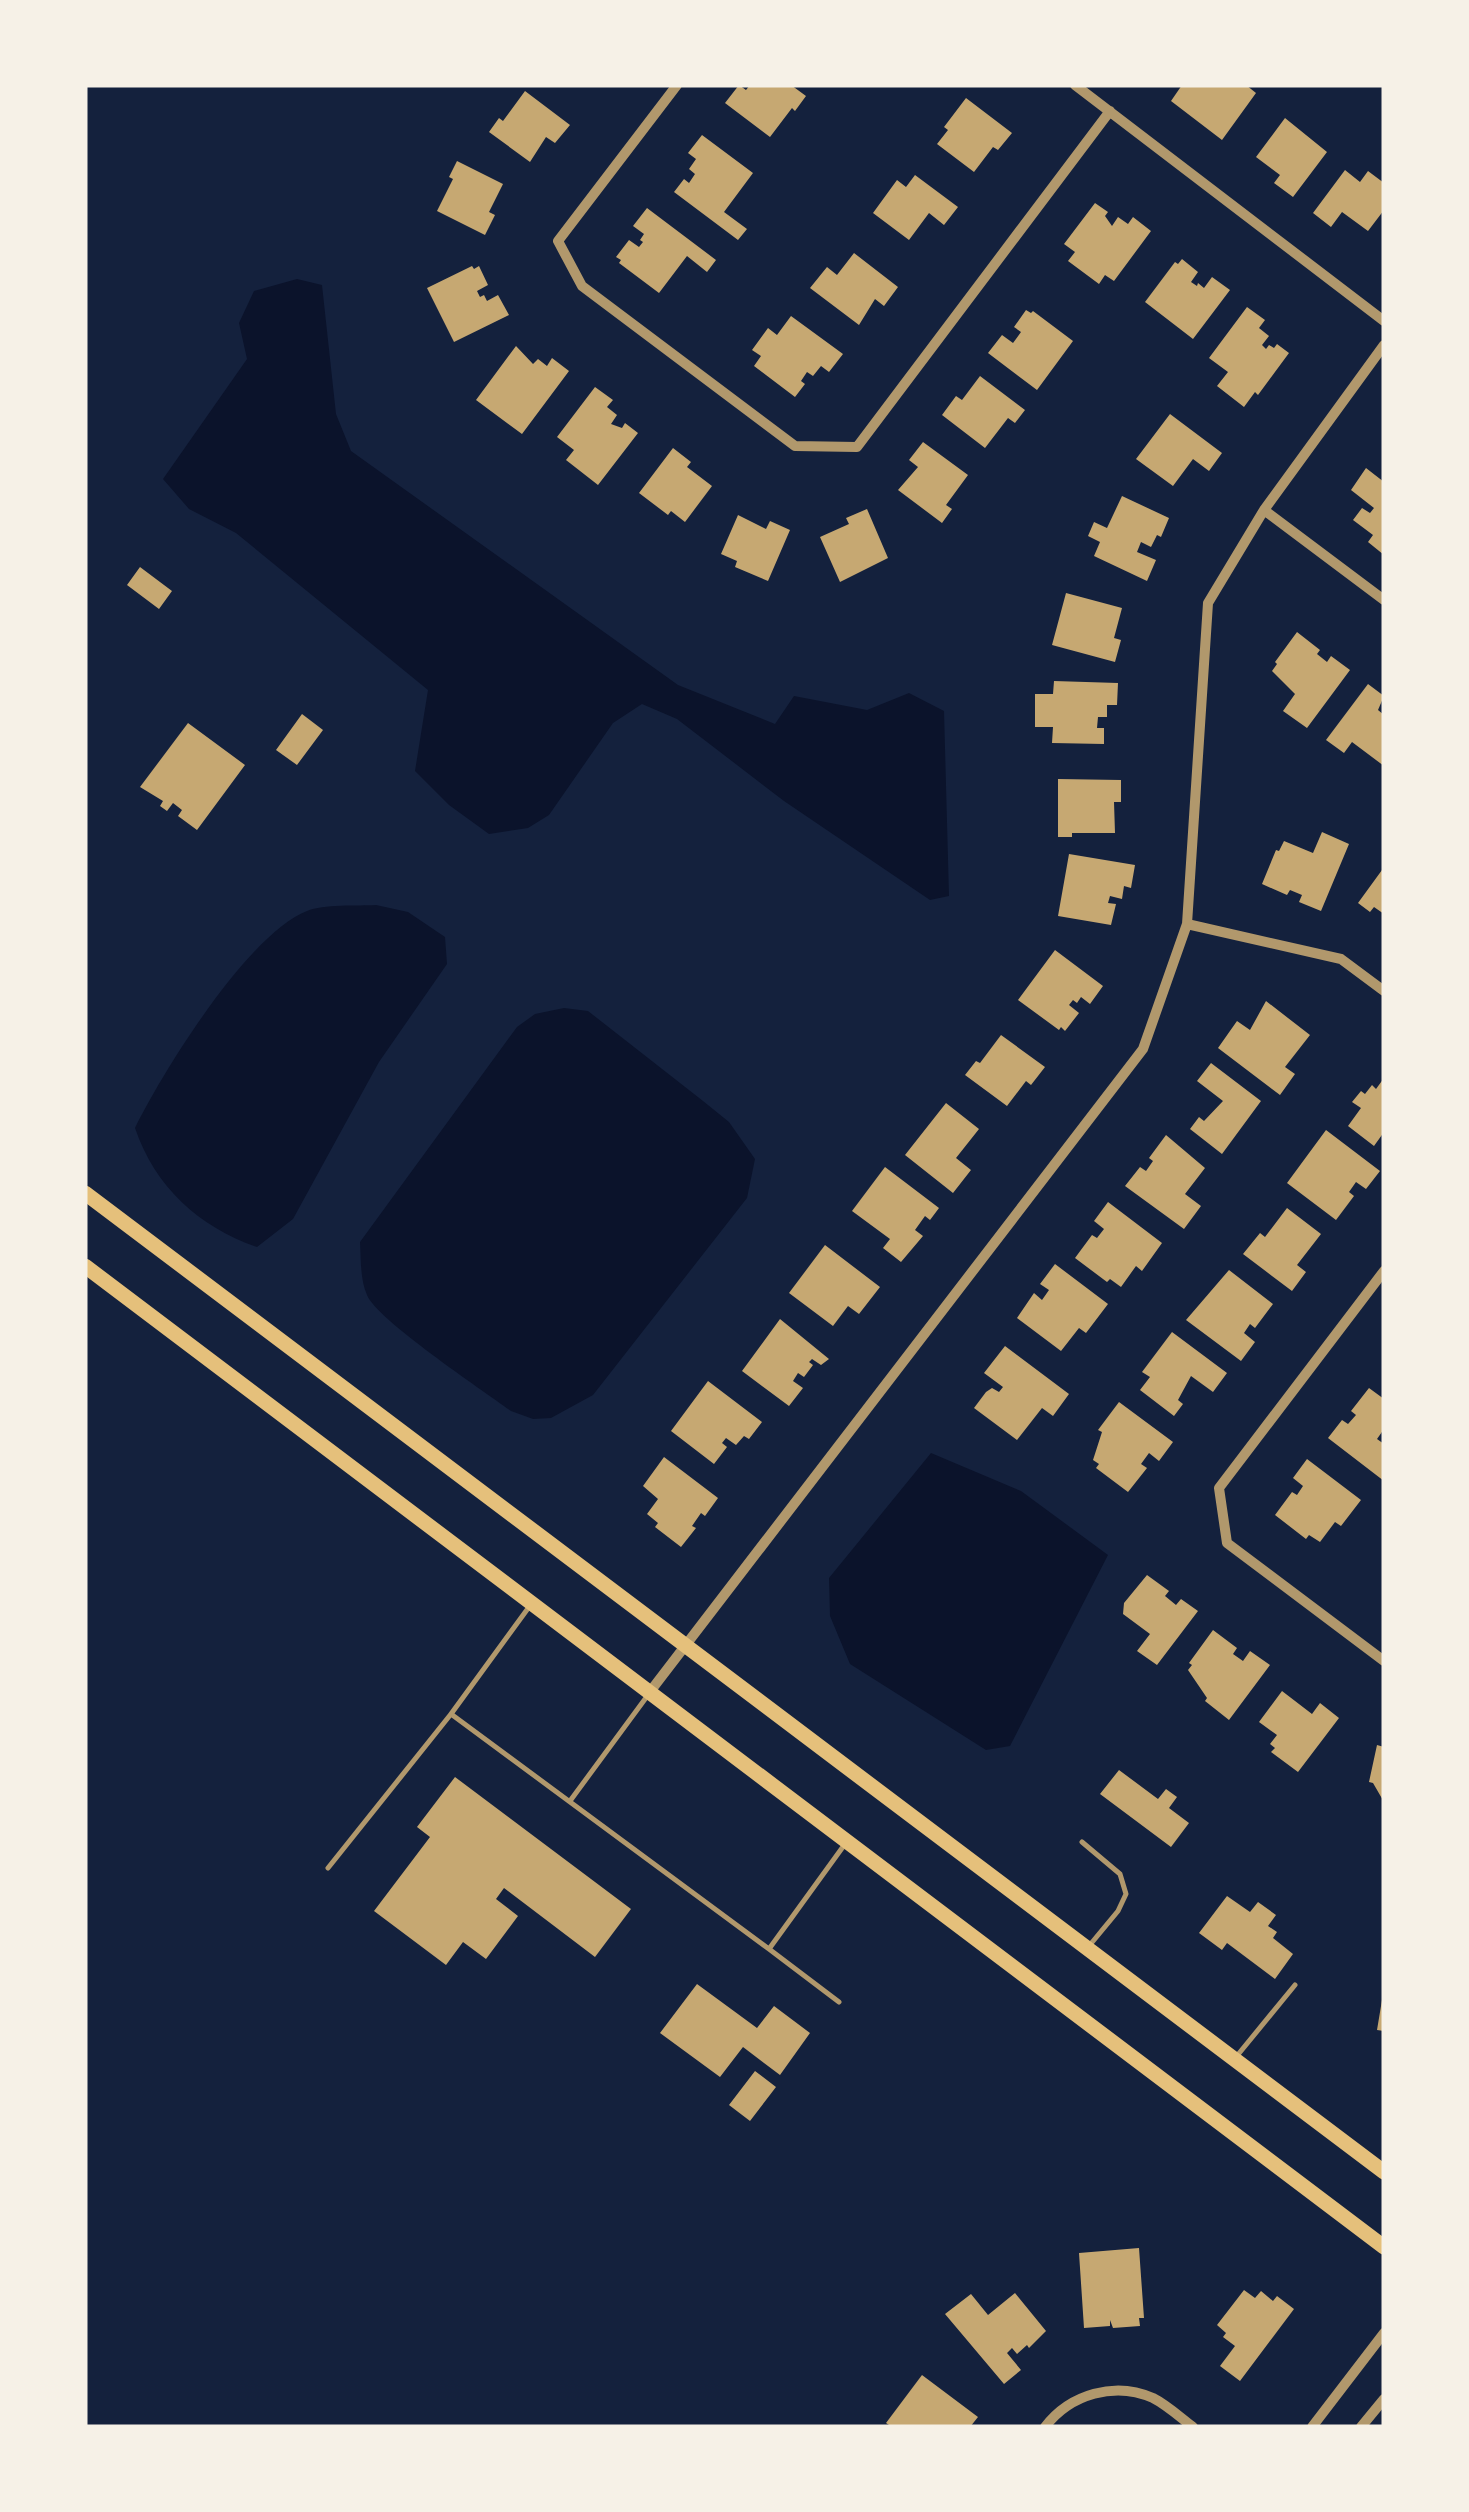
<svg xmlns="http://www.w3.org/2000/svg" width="1469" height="2512" viewBox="0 0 1469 2512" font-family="Jost,sans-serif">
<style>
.water{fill:#0b132b}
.building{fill:#c6a872}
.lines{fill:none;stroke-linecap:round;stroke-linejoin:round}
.service{stroke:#b1986c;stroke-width:5}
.minor{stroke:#b1986c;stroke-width:10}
.secondary{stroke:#e5c07b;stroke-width:15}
</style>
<rect width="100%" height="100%" fill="#14213d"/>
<path class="water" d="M297 279 322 285 336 414 351 451 678 685 775 724 794 696 867 710 909 693 944 711 949 896 930 900 784 801 677 719 642 704 613 723 549 815 528 828 489 834 449 805 415 771 428 690 236 533 189 509 163 479 247 359 239 323 254 291Z
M376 905 408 912 445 937 447 964 379 1062 293 1219 257 1247C199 1227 155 1187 135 1128 163 1071 248 934 307 911 323 904 358 906 376 905Z
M564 1008 588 1011 703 1101 729 1122 755 1159 747 1198 593 1395 551 1418 533 1419 511 1411C484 1391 377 1320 367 1295 360 1279 361 1259 360 1242L517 1027 535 1014Z
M931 1453 1021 1491 1108 1555 1010 1746 986 1750 850 1664 830 1616 829 1578Z"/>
<path class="building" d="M739 85 746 90 750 85H791L806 96 795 111 792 108 770 137 725 103Z
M1182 85H1246L1256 93 1222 140 1171 101Z
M525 91 570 125 555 143 546 137 530 162 489 132 499 118 503 121Z
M966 98 1012 133 998 150 993 147 974 172 937 144 948 130 944 127Z
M1285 118 1327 152 1293 197 1274 183 1280 175 1256 157Z
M702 135 753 173 724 212 747 229 738 240 674 192 684 179 689 183 695 174 689 169 696 159 688 153Z
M457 161 503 184 489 212 495 215 485 235 437 211 453 179 449 177Z
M1345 170 1360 182 1368 171 1384 183V210L1368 231 1342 212 1331 227 1313 213Z
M915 175 958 207 944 225 929 213 909 240 873 213 897 180 906 187Z
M1095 203 1108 212 1105 216 1112 226 1118 217 1128 224 1133 217 1151 231 1114 281 1105 275 1099 284 1068 261 1075 252 1064 244Z
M647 208 716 260 707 272 687 256 659 293 619 263 621 260 616 257 629 240 639 247 643 242 640 240 644 234 633 226Z
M854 253 898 287 884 306 875 299 859 325 810 288 827 267 837 275Z
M1182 259 1198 272 1191 282 1197 286 1198 283 1204 288 1212 277 1230 290 1193 339 1145 302 1175 262 1178 264Z
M472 266 474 269 479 266 488 285 477 291 480 297 484 295 487 301 498 295 509 315 454 342 427 288Z
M1247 307 1265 320 1259 328 1269 336 1262 345 1266 349 1269 345 1274 348 1277 344 1289 353 1258 395 1255 392 1244 407 1217 386 1228 372 1209 358Z
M1026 310 1031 313 1033 311 1073 341 1037 390 988 353 1002 335 1013 343 1021 332 1014 327Z
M791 316 843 354 829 372 821 366 813 376 807 372 801 381 805 384 795 397 754 366 761 356 752 350 768 328 777 335Z
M516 346 533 364 538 359 547 366 552 358 569 371 522 434 476 400Z
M980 376 1025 410 1015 423 1008 418 985 448 942 415 956 396 962 400Z
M595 387 613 400 607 407 617 415 611 424 622 428 625 423 638 433 598 485 566 460 574 450 557 437Z
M1170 414 1222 453 1209 471 1193 459 1173 486 1136 459Z
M923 442 968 475 946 505 952 509 942 523 898 490 918 467 909 460Z
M673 448 691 462 687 467 712 486 685 522 671 511 668 515 639 493Z
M1366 468 1384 482V555L1368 542 1373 535 1353 520 1362 508 1370 513 1374 508 1351 490Z
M1122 496 1169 518 1161 537 1157 535 1151 547 1141 542 1137 552 1156 560 1147 581 1094 556 1100 542 1088 536 1094 522 1107 528Z
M867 509 888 558 840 582 820 537 849 524 846 518Z
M738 515 766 529 770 521 790 530 768 581 735 567 737 561 721 554Z
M140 567 172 591 159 609 127 585Z
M1066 593 1122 608 1114 638 1121 640 1115 662 1052 645Z
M1297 632 1320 650 1317 654 1327 662 1331 656 1350 670 1307 728 1283 711 1295 694 1272 671 1277 664 1275 662Z
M1054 681 1118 683 1117 705H1107V717H1098L1097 728H1104V744L1052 743 1053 727H1035V694H1053Z
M1368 684 1384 696 1378 710 1384 715V766L1352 742 1344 753 1326 740Z
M302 714 323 730 297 765 276 750Z
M188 723 245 765 197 830 178 816 182 810 173 803 167 811 160 806 163 801 140 787Z
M1058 779 1121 780V802H1114L1115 833H1072V837H1058Z
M1322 832 1349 844 1321 911 1299 902 1302 895 1290 890 1287 895 1262 884 1276 850 1279 851 1284 841 1313 853Z
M1069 854 1135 865 1131 888 1124 886 1122 899 1110 896 1108 903 1116 904 1111 925 1058 916Z
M1382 870 1384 872V914L1374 907 1370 912 1358 903Z
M1055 950 1103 986 1090 1004 1081 997 1077 1003 1073 1000 1069 1005 1079 1013 1065 1031 1061 1027 1059 1030 1018 1000Z
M1266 1001 1310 1035 1285 1067 1295 1074 1280 1095 1218 1048 1237 1021 1250 1030Z
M1001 1035 1045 1067 1031 1085 1026 1081 1007 1106 965 1075 976 1061 980 1063Z
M1211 1063 1261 1101 1222 1154 1190 1129 1199 1117 1204 1121 1223 1101 1197 1081Z
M1384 1078V1132L1374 1146 1348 1126 1361 1108 1352 1102 1361 1091 1365 1094 1372 1085 1376 1089Z
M946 1103 979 1129 956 1158 971 1170 953 1193 905 1155Z
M1326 1130 1380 1171 1366 1189 1356 1182 1349 1192 1354 1196 1336 1220 1287 1183Z
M1166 1135 1205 1168 1185 1194 1201 1206 1184 1229 1125 1186 1140 1167 1146 1171 1153 1161 1149 1158Z
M885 1167 939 1208 930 1220 925 1216 915 1230 923 1236 901 1262 883 1248 890 1239 852 1211Z
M1108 1202 1162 1243 1142 1271 1136 1266 1121 1287 1110 1279 1107 1282 1075 1258 1092 1235 1097 1238 1104 1229 1094 1221Z
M1287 1208 1321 1234 1297 1265 1306 1272 1292 1291 1243 1254 1260 1233 1265 1237Z
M825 1245 880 1287 859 1314 848 1306 833 1326 789 1293Z
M1055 1264 1108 1304 1086 1333 1079 1328 1061 1351 1017 1318 1034 1293 1042 1300 1049 1290 1040 1284Z
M1229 1270 1273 1304 1255 1328 1250 1324 1244 1333 1255 1342 1241 1361 1186 1320Z
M780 1319 829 1359 821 1365 812 1359 809 1362 813 1365 804 1377 798 1373 793 1381 803 1388 789 1406 742 1371Z
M1172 1332 1227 1373 1213 1392 1191 1376 1178 1400 1183 1404 1174 1416 1140 1390 1150 1377 1142 1372Z
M1005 1346 1069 1394 1053 1416 1042 1408 1017 1440 974 1408 986 1392 992 1388 999 1392 1003 1387 984 1373Z
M708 1381 762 1422 749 1439 744 1436 736 1445 726 1438 722 1443 727 1447 714 1464 671 1431Z
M1369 1388 1384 1399V1429L1377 1439 1384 1444V1481L1328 1438 1342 1420 1348 1424 1356 1415 1351 1411Z
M1119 1402 1173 1442 1159 1461 1149 1453 1141 1464 1147 1468 1128 1492 1096 1468 1099 1464 1093 1460 1102 1432 1098 1430Z
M664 1457 718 1498 705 1516 701 1513 692 1526 696 1528 681 1547 655 1527 658 1523 647 1514 658 1499 643 1486Z
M1307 1459 1361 1500 1341 1526 1335 1522 1320 1542 1309 1535 1306 1539 1275 1515 1292 1492 1297 1495 1303 1486 1293 1478Z
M1147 1575 1169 1591 1165 1596 1176 1605 1181 1599 1198 1611 1157 1665 1137 1651 1150 1634 1123 1614 1124 1603Z
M1213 1630 1237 1648 1233 1654 1243 1661 1250 1651 1270 1665 1229 1720 1205 1701 1207 1698 1188 1670 1192 1665 1189 1663Z
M1282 1691 1312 1714 1320 1703 1339 1718 1298 1772 1271 1752 1275 1748 1270 1744 1277 1735 1259 1722Z
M1377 1745 1384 1747V1802L1373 1783 1369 1782Z
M1119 1770 1158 1799 1166 1789 1177 1797 1169 1808 1189 1823 1171 1847 1100 1794Z
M455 1777 631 1909 595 1957 504 1888 496 1899 518 1916 486 1959 463 1942 446 1965 374 1911 430 1837 417 1827Z
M1227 1896 1250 1912 1258 1902 1276 1915 1268 1926 1277 1932 1273 1938 1293 1954 1275 1979 1227 1943 1222 1950 1199 1933Z
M697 1984 757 2028 774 2006 810 2033 780 2075 743 2047 720 2077 660 2033Z
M1382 2000H1384V2031L1377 2030Z
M755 2071 776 2087 750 2121 729 2105Z
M1139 2248 1144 2318H1139L1140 2326 1113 2328 1110 2320V2326L1084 2328 1079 2253Z
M1244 2290 1255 2298 1261 2291 1273 2301 1277 2296 1294 2309 1240 2381 1220 2366 1235 2346 1223 2337 1226 2333 1217 2325Z
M1015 2293 1046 2331 1029 2348 1027 2345 1017 2354 1012 2348 1007 2353 1021 2370 1004 2384 945 2314 971 2294 988 2315Z
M922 2375 978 2417 970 2427H892L886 2423Z"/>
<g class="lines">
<path class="service" d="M451 1714 529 1607
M570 1801 648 1695
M1082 1842 1120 1874 1126 1894 1118 1911 1089 1946
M328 1868 451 1714 769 1949
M839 2002 769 1949 845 1844
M1236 2057 1295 1985"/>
<path class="minor" d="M677 85 558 241 582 286 795 446 857 447 1110 111
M1075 85 1384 321
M1264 510 1384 600
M1187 924 1341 959 1384 991
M1384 1271 1219 1488 1227 1543 1384 1661
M649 1693 1143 1049 1187 924 1208 603 1264 510 1384 345
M1045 2427C1070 2394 1115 2381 1153 2398 1167 2405 1181 2418 1193 2427
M1312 2427 1384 2333
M1361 2427 1384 2399"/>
<path class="secondary" d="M85 1193 1384 2172
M85 1266 1384 2247"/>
</g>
<rect width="1469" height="2512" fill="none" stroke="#f6f1e7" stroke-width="175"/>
</svg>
